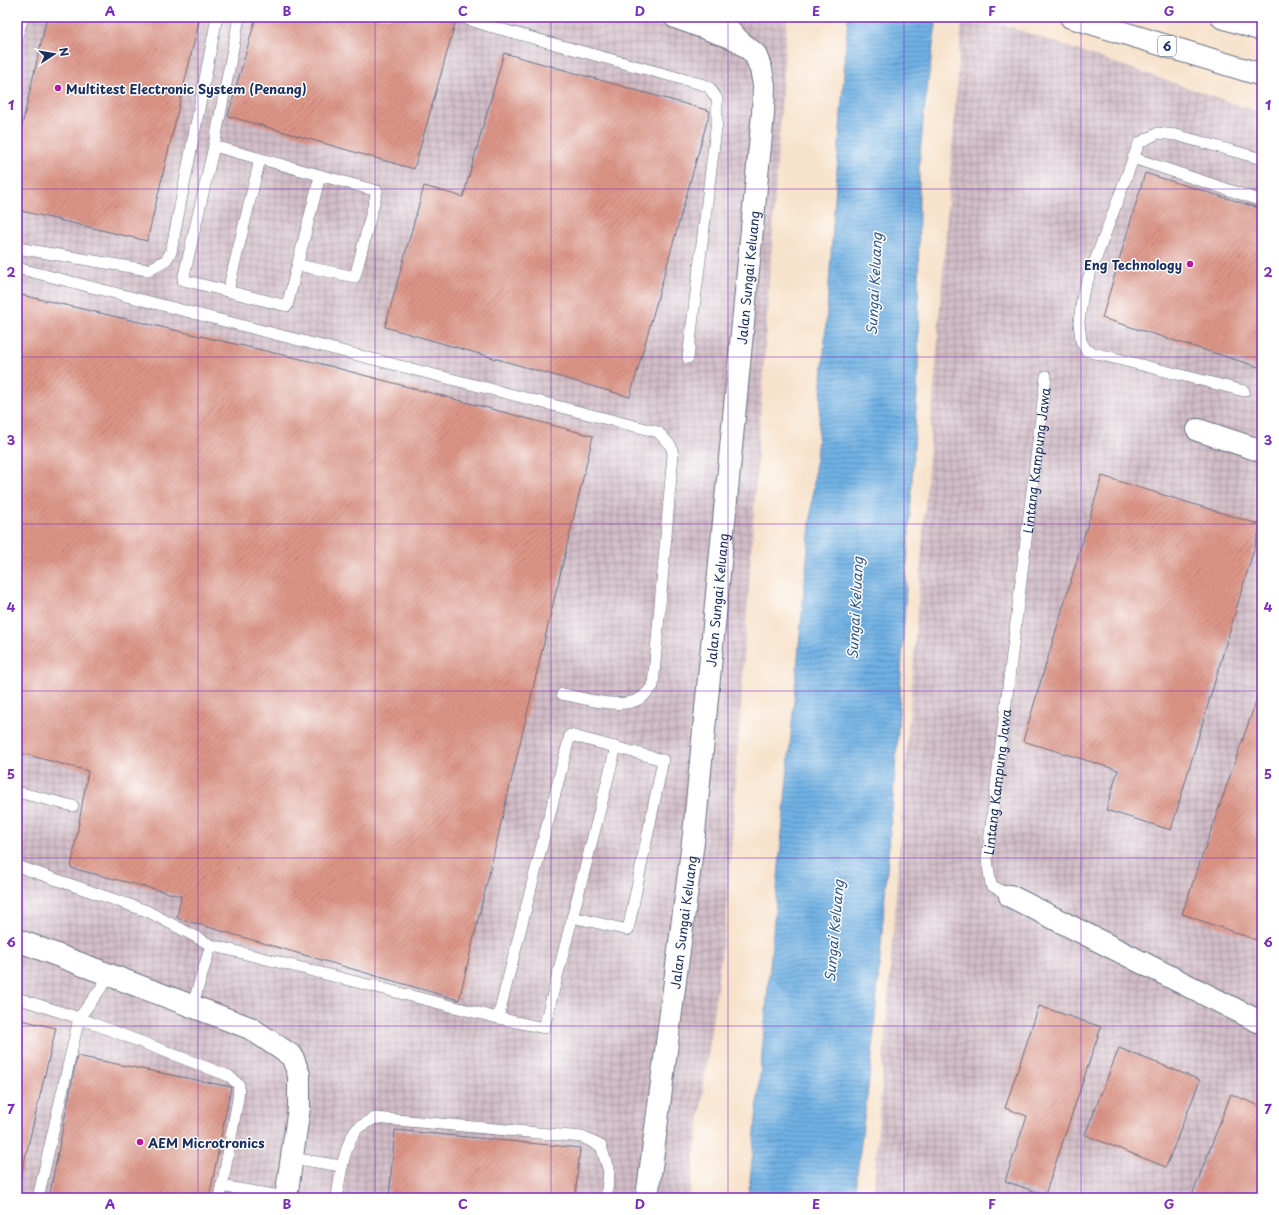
<svg xmlns="http://www.w3.org/2000/svg" width="1279" height="1215" viewBox="0 0 1279 1215" font-family="'Playpen Sans',sans-serif">
<style>
.industrial{fill:url(#industrial-grid)}
.water{fill:url(#water-rules);stroke:#4570a0}
.building{fill:url(#building-hatch)}
.lines{fill:none;stroke-linecap:round;stroke-linejoin:round}
.service-casing{stroke:#686e84;stroke-width:12}
.minor-casing{stroke:#686e84;stroke-width:24}
.tertiary-casing{stroke:#686e84;stroke-width:24}
.trunk-casing{stroke:#686e84;stroke-width:24}
.service{stroke:#fff;stroke-width:11}
.minor{stroke:#fff;stroke-width:22}
.tertiary{stroke:#fff;stroke-width:22}
.trunk{stroke:#fff;stroke-width:22}
.grid{fill:none;stroke:#7b2cbf;stroke-width:1;stroke-opacity:0.55}
.poi-dot{fill:#b5179e;stroke:#fff;stroke-width:1.5}
.labels{text-anchor:middle;dominant-baseline:central;stroke-width:3;stroke-linejoin:round;paint-order:stroke}
.shield{fill:#fff;stroke:#5f6d8e;stroke-width:1}
.shield-label{font-size:12px;font-weight:bold;fill:#1b2f5e}
.poi-label{font-size:13px;font-weight:bold;fill:#1b2f5e;stroke:#fff;text-anchor:start}
.street-label{font-size:13px;fill:#1b2f5e;stroke:#fff}
.water-label{font-size:14px;font-style:italic;fill:#385c8d;stroke:#fff}
.neatline{fill:none;stroke:#7b2cbf;stroke-width:1.5}
.grid-label{font-size:13px;text-anchor:middle;font-weight:bold;fill:#7b2cbf}
</style>
<defs>
<pattern id="industrial-grid" width="8" height="8" patternUnits="userSpaceOnUse"><rect width="8" height="8" fill="#d2bdc6"/><path d="M0 4h8M4 0v8" fill="none" stroke="#aa9aa4"/></pattern>
<pattern id="water-rules" width="6" height="5" patternUnits="userSpaceOnUse"><rect width="6" height="5" fill="#6fb0e3"/><path d="M0 2.5h6" fill="none" stroke="#5a90bb"/></pattern>
<pattern id="building-hatch" width="6" height="6" patternUnits="userSpaceOnUse"><rect width="6" height="6" fill="#dd9587"/><path d="M-1 1l2-2M0 6l6-6M5 7l2-2" fill="none" stroke="#b27a72"/></pattern>
</defs>
<rect width="100%" height="100%" fill="#fff"/>
<filter id="ink" filterUnits="userSpaceOnUse"><feTurbulence type="fractalNoise" baseFrequency=".025" numOctaves="2"/><feDisplacementMap in="SourceGraphic" scale="8" xChannelSelector="R" yChannelSelector="G"/><feConvolveMatrix kernelMatrix="1 2 1 2 8 2 1 2 1" color-interpolation-filters="sRGB"/></filter>
<filter id="wash" filterUnits="userSpaceOnUse"><feTurbulence type="fractalNoise" baseFrequency=".012" numOctaves="4" result="noise"/><feDisplacementMap in="SourceGraphic" scale="16" xChannelSelector="R" yChannelSelector="G"/><feGaussianBlur stdDeviation="0.9" result="paint"/><feColorMatrix in="noise" values="0 0 0 0 0 0 0 0 0 0 0 0 0 0 0 0 0 1.4 0 .05"/><feComposite in="paint" operator="in"/></filter>
<g filter="url(#wash)">
<rect width="100%" height="100%" fill="#f7e2cb"/>
<path class="industrial" d="M17 17H787L727 911 689 1198H17Z
M962 17H981L1262 113V1198H873Z"/>
<path class="water" d="M848 17H937L924 110 919 166 918 374 897 746 872 1056 854 1198H748L753 1153 818 437Z"/>
<g id="blocks">
<path class="building" d="M47 17H200L147 241 17 210V147Z
M256 17H457L414 169 228 116Z
M504 53 710 111 630 397 385 327 424 186 463 197Z
M1145 173 1262 209V368L1102 318Z
M17 294 318 363 593 436 459 1000 177 918 181 896 71 868 88 771 17 752Z
M1102 476 1261 525 1171 830 1106 810 1118 770 1023 741Z
M1262 684V942L1182 914Z
M1039 1006 1101 1027 1045 1195 1005 1181 1027 1116 1005 1108Z
M17 1019 56 1028 18 1188H17Z
M1119 1048 1200 1080 1166 1167 1085 1135Z
M77 1056 231 1087 209 1198H49Z
M1231 1094 1262 1107V1198H1191Z
M395 1130 580 1148 575 1198H389Z"/>
</g>
</g>
<g filter="url(#ink)">
<use href="#blocks" fill-opacity="0" stroke="#686e84" stroke-width="1"/>
<g class="lines">
<defs>
<g id="service">
<path d="M239 17 214 146 183 280 287 306 320 176"/>
<path d="M461 17 489 26"/>
<path d="M491 17 489 26 708 86 717 99V120L688 358"/>
<path d="M17 36 23 17"/>
<path d="M214 146 377 191 355 277 298 265"/>
<path d="M1133 158 1262 201"/>
<path d="M17 248 148 270 166 260 171 252 217 17"/>
<path d="M17 268 658 432 671 446 673 454 653 686C649 690 644 697 639 699 620 710 583 698 562 694"/>
<path d="M228 291 260 159"/>
<path d="M1244 391 1094 353 1086 350 1081 341 1079 322 1083 293 1139 143 1158 133 1176 135 1262 159"/>
<path d="M17 792 73 806"/>
<path d="M17 866 147 911 211 945 192 1007"/>
<path id="s1" d="M1010 896 991 885 987 859 1046 376"/>
<path d="M211 945 498 1018 570 735 663 760 628 930 572 917"/>
<path d="M17 998 79 1018 229 1076 239 1085 238 1099 220 1198"/>
<path d="M498 1018 544 1028 616 747"/>
<path d="M292 1158 341 1166"/>
<path d="M221 1186 286 1197"/>
<path d="M38 1198 79 1018 110 976"/>
<path d="M337 1198C339 1181 345 1139 359 1127 364 1124 370 1121 375 1118L582 1137 601 1146 609 1172 606 1198"/>
</g>
<path id="minor" d="M675 17 738 40
M1198 430 1262 451
M1010 896 1262 1023
M17 940 250 1028 292 1056 299 1075V1108L286 1198"/>
<g id="tertiary">
<path id="s2" d="M647 1198 694 834 763 114 764 85 761 69 755 54 738 40 718 17"/>
</g>
<path id="trunk" d="M1071 17 1262 75
M1222 17 1262 30"/>
</defs>
<use href="#service" class="service-casing"/>
<use href="#minor" class="minor-casing"/>
<use href="#tertiary" class="tertiary-casing"/>
<use href="#trunk" class="trunk-casing"/>
<use href="#service" class="service"/>
<use href="#minor" class="minor"/>
<use href="#tertiary" class="tertiary"/>
<use href="#trunk" class="trunk"/>
</g>
</g>
<path class="grid" d="M198 17V1198M375 17V1198M551 17V1198M728 17V1198M904 17V1198M1081 17V1198M17 189H1262M17 357H1262M17 524H1262M17 691H1262M17 858H1262M17 1026H1262"/>
<g class="poi-dot">
<circle cx="58" cy="88" r="4"/>
<circle cx="1190" cy="264" r="4"/>
<circle cx="140" cy="1142" r="4"/>
</g>
<g class="labels">
<rect class="shield" x="1158" y="36" width="18" height="20" rx="3"/>
<g class="shield-label">
<text x="1167" y="46">6</text>
</g>
<g class="poi-label">
<text x="66" y="88">Multitest Electronic System (Penang)</text>
<text x="1182" y="264" text-anchor="end">Eng Technology</text>
<text x="148" y="1142">AEM Microtronics</text>
</g>
<g class="street-label">
<text stroke="none"><textPath href="#s2" startOffset="926">Jalan Sungai Keluang</textPath></text>
<text stroke="none"><textPath href="#s1" startOffset="450">Lintang Kampung Jawa</textPath></text>
<text stroke="none"><textPath href="#s2" startOffset="602">Jalan Sungai Keluang</textPath></text>
<text stroke="none"><textPath href="#s1" startOffset="126">Lintang Kampung Jawa</textPath></text>
<text stroke="none"><textPath href="#s2" startOffset="278">Jalan Sungai Keluang</textPath></text>
</g>
<g class="water-label">
<text transform="translate(874 284) rotate(-87)">Sungai Keluang</text>
<text transform="translate(855 608) rotate(-87)">Sungai Keluang</text>
<text transform="translate(834 931) rotate(-85)">Sungai Keluang</text>
</g>
</g>
<rect width="1279" height="1215" fill="none" stroke="#fff" stroke-width="44"/>
<g transform="translate(54 54) rotate(78)" stroke="#ffffff" stroke-width="3" paint-order="stroke">
<path d="M0-3L7 15L0 10L-7 15Z" fill="#1b2f5e"/>
<text y="-6" font-size="11" font-weight="bold" text-anchor="middle" fill="#1b2f5e">N</text>
</g>
<rect x="22" y="22" width="1235" height="1171" class="neatline"/>
<g class="grid-label">
<text x="110" y="16">A</text>
<text x="287" y="16">B</text>
<text x="463" y="16">C</text>
<text x="640" y="16">D</text>
<text x="816" y="16">E</text>
<text x="992" y="16">F</text>
<text x="1169" y="16">G</text>
<text x="11" y="110">1</text>
<text x="1268" y="110">1</text>
<text x="11" y="277">2</text>
<text x="1268" y="277">2</text>
<text x="11" y="445">3</text>
<text x="1268" y="445">3</text>
<text x="11" y="612">4</text>
<text x="1268" y="612">4</text>
<text x="11" y="779">5</text>
<text x="1268" y="779">5</text>
<text x="11" y="947">6</text>
<text x="1268" y="947">6</text>
<text x="11" y="1114">7</text>
<text x="1268" y="1114">7</text>
<text x="110" y="1209">A</text>
<text x="287" y="1209">B</text>
<text x="463" y="1209">C</text>
<text x="640" y="1209">D</text>
<text x="816" y="1209">E</text>
<text x="992" y="1209">F</text>
<text x="1169" y="1209">G</text>
</g>
</svg>
